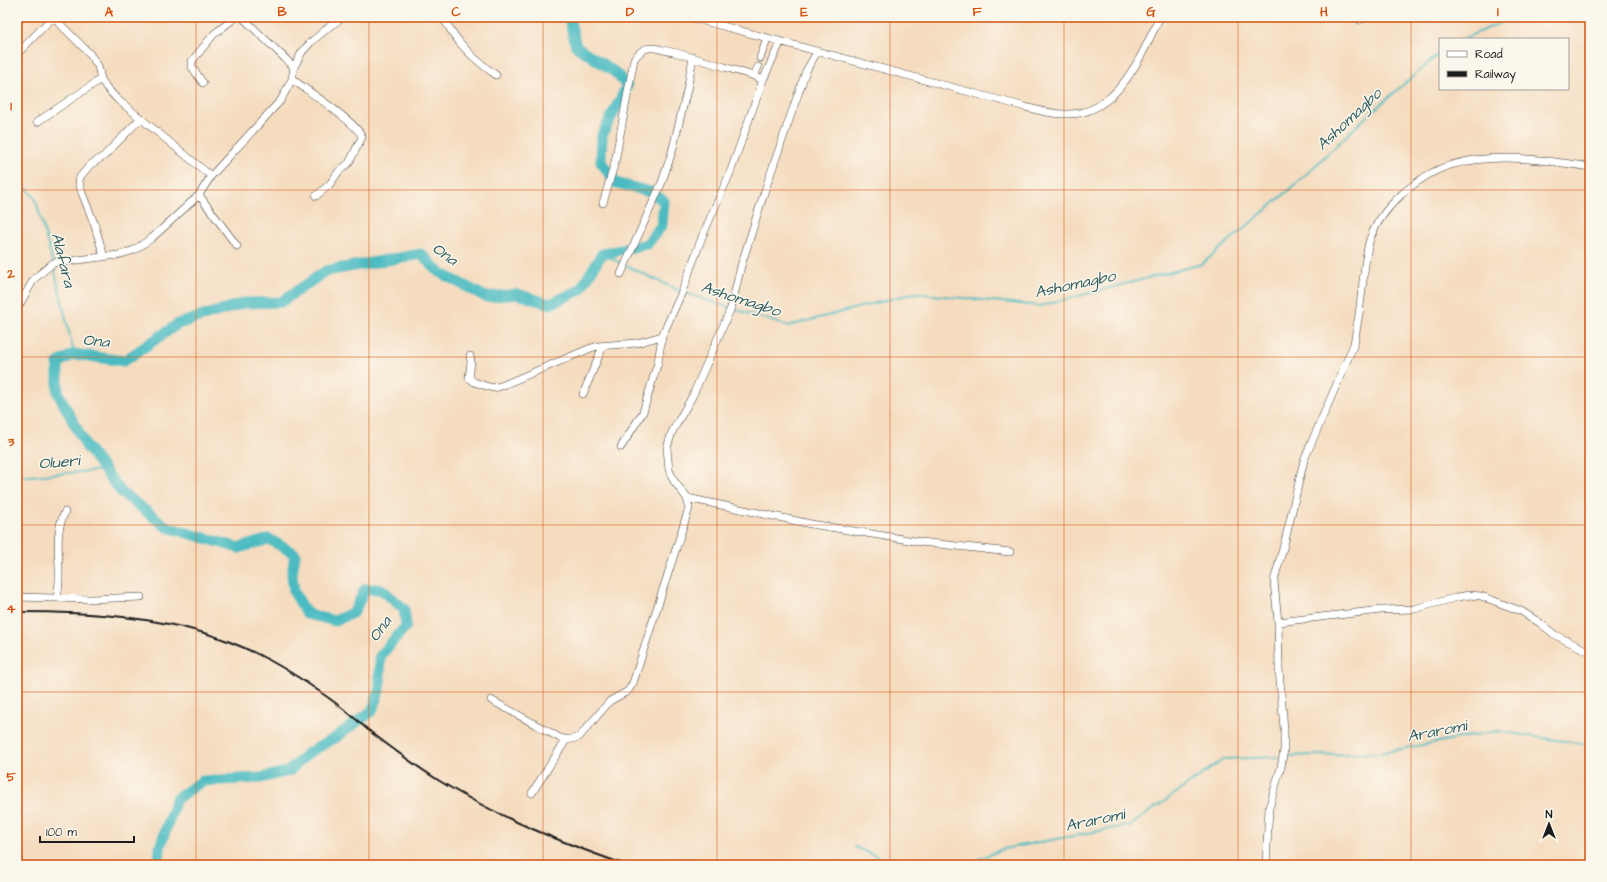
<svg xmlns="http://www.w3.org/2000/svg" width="1607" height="882" viewBox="0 0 1607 882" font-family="'Architects Daughter',sans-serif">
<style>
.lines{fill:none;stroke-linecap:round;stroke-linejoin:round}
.stream{stroke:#4cbbc1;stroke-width:2}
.river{stroke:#4cbbc1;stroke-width:11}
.street-casing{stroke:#3d3934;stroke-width:8}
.street{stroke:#fff;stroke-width:7}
.rail{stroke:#1c1c1c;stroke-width:2}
.grid{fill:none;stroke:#d4530e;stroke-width:1;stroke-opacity:0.55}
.labels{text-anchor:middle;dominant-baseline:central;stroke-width:3;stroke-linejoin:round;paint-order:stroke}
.water-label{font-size:16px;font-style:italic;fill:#2f5c5e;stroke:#fbf7ec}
.neatline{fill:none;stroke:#d4530e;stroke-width:1.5}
.grid-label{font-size:13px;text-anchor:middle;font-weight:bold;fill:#d4530e}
</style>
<rect width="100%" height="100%" fill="#fbf7ec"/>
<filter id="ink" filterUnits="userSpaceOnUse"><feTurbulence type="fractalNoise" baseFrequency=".025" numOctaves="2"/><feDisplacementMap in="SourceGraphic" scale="8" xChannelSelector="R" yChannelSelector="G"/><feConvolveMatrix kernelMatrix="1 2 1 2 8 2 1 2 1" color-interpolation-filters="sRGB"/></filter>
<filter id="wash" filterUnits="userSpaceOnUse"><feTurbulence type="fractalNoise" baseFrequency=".012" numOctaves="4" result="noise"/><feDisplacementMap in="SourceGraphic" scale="16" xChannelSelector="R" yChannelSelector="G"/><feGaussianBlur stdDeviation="0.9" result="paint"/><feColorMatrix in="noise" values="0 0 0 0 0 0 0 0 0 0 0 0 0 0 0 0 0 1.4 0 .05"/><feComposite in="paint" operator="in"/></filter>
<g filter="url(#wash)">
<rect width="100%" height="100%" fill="#f5dcbf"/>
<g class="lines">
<path class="stream" d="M1462 39 1515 17
M17 178 35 198 53 263 74 354
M602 254 623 264
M627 266 682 292 731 308 788 326 914 293 1040 306 1202 264 1295 185 1366 117 1440 53
M17 477 104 470
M1288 756 1379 753 1497 731 1589 745
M855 847 897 865
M977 865 979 859 1003 849 1131 825 1224 759 1277 757"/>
<path class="river" d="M159 865 160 847 176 799 202 781 261 778 289 771 308 753 335 738 372 711 380 688V656L406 626 404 609 381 589H365L354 612 335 621 307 614 294 592 292 575 295 554 269 539 239 548 167 527 122 493 86 446 58 393V363L74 354 124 361 178 324 244 303 281 302 326 271 421 254 439 272 486 297 517 294 550 304 580 290 602 254 647 244 662 225 664 201 651 192 616 183 601 162 602 135 627 86 616 73 576 46 569 17"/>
</g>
</g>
<g filter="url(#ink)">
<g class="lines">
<defs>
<path id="street" d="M53 17 89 53 98 66 101 79 106 87 117 99 211 176
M443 17C457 43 472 58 496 75
M689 17 1018 105C1034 109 1052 115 1069 114 1118 114 1142 54 1160 17
M1360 20 1366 17
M17 54 53 17
M760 58 767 39
M292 79C306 90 358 123 362 137L349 163 339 171 330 184 316 196
M763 80 780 43
M203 83 192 67V61L214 34 236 17H242L294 67
M37 122 101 79
M199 195 237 246
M603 203 615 162 634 59C638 54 642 49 649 48 656 47 665 51 673 52 700 59 727 68 754 76
M104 257 94 223 82 193 79 182 80 177 90 165 104 156 141 118
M621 274 662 182 672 152 687 90 693 57
M17 309 34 279 53 263 118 255 134 250 152 238 199 195 211 176 281 100 292 79 294 67 302 52 310 43 330 26 344 17
M470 356 471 362 469 378 474 382 486 386 493 388 501 386 591 348 598 346 637 343 662 336
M583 394 603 346
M621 447 643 412 658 362 662 336 682 292 702 237 730 173 763 80 754 76 758 67
M687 498 811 524 921 542 1010 552
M17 597 91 599 141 597
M57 597C64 570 51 538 65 512
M1278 622 1381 610 1414 609 1458 597 1469 595 1481 596 1521 611 1540 623 1555 635 1590 652
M491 700 560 738 568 740 579 737 610 701 628 691 633 683 689 508 687 498 674 481 669 470 667 448 672 432 693 395 731 308 741 266 766 187 806 71 817 52
M532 793 566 740
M1266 865 1269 808 1281 767 1284 750V729L1279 669 1278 622 1274 581 1285 541 1304 460 1354 344C1358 323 1361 302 1363 281 1365 266 1366 252 1370 239 1376 222 1389 206 1402 194 1416 182 1433 170 1451 165 1495 152 1546 160 1590 167"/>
</defs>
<use href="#street" class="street-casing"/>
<use href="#street" class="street"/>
<path class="rail" d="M17 612C87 612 165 616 230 642 272 658 311 684 346 711 355 718 363 726 372 733 393 749 416 766 438 780 497 817 561 842 626 865"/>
</g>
</g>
<path class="grid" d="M196 17V865M369 17V865M543 17V865M717 17V865M890 17V865M1064 17V865M1238 17V865M1411 17V865M17 190H1590M17 357H1590M17 525H1590M17 692H1590"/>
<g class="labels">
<g class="water-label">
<text transform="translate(1349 119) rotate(-43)">Ashomagbo</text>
<text transform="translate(445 254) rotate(36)">Ona</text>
<text transform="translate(63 260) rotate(76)">Alafara</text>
<text transform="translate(1075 284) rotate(-12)">Ashomagbo</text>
<text transform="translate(741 299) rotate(18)">Ashomagbo</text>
<text transform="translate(96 341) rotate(6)">Ona</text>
<text transform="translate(59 462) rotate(-5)">Olueri</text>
<text transform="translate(380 629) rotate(-54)">Ona</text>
<text transform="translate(1437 731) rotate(-11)">Araromi</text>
<text transform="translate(1095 820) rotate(-12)">Araromi</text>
</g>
</g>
<rect width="1607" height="882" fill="none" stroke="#fbf7ec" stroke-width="44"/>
<rect x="1439" y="38" width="130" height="52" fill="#fbf7ec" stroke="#a29f99"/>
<rect x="1447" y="51" width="20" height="6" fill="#ffffff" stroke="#a29f99"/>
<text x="1475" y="58" font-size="12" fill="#1c1c1c">Road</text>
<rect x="1447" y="71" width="20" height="6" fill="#1c1c1c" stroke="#a29f99"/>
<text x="1475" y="78" font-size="12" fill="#1c1c1c">Railway</text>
<g transform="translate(1549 824)" stroke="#fbf7ec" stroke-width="3" paint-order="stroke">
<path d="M0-3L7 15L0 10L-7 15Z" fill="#1c1c1c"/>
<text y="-6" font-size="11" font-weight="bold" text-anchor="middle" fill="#1c1c1c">N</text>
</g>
<path d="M40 836v6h94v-6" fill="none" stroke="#1c1c1c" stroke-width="2"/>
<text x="46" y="836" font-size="12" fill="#1c1c1c" stroke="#fbf7ec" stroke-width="3" paint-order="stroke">100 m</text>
<rect x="22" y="22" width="1563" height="838" class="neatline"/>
<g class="grid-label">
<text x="109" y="16">A</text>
<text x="282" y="16">B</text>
<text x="456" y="16">C</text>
<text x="630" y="16">D</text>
<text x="804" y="16">E</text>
<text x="977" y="16">F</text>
<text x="1151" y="16">G</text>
<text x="1324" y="16">H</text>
<text x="1498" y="16">I</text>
<text x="11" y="110">1</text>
<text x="11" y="278">2</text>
<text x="11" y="446">3</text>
<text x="11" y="613">4</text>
<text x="11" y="781">5</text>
</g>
</svg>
